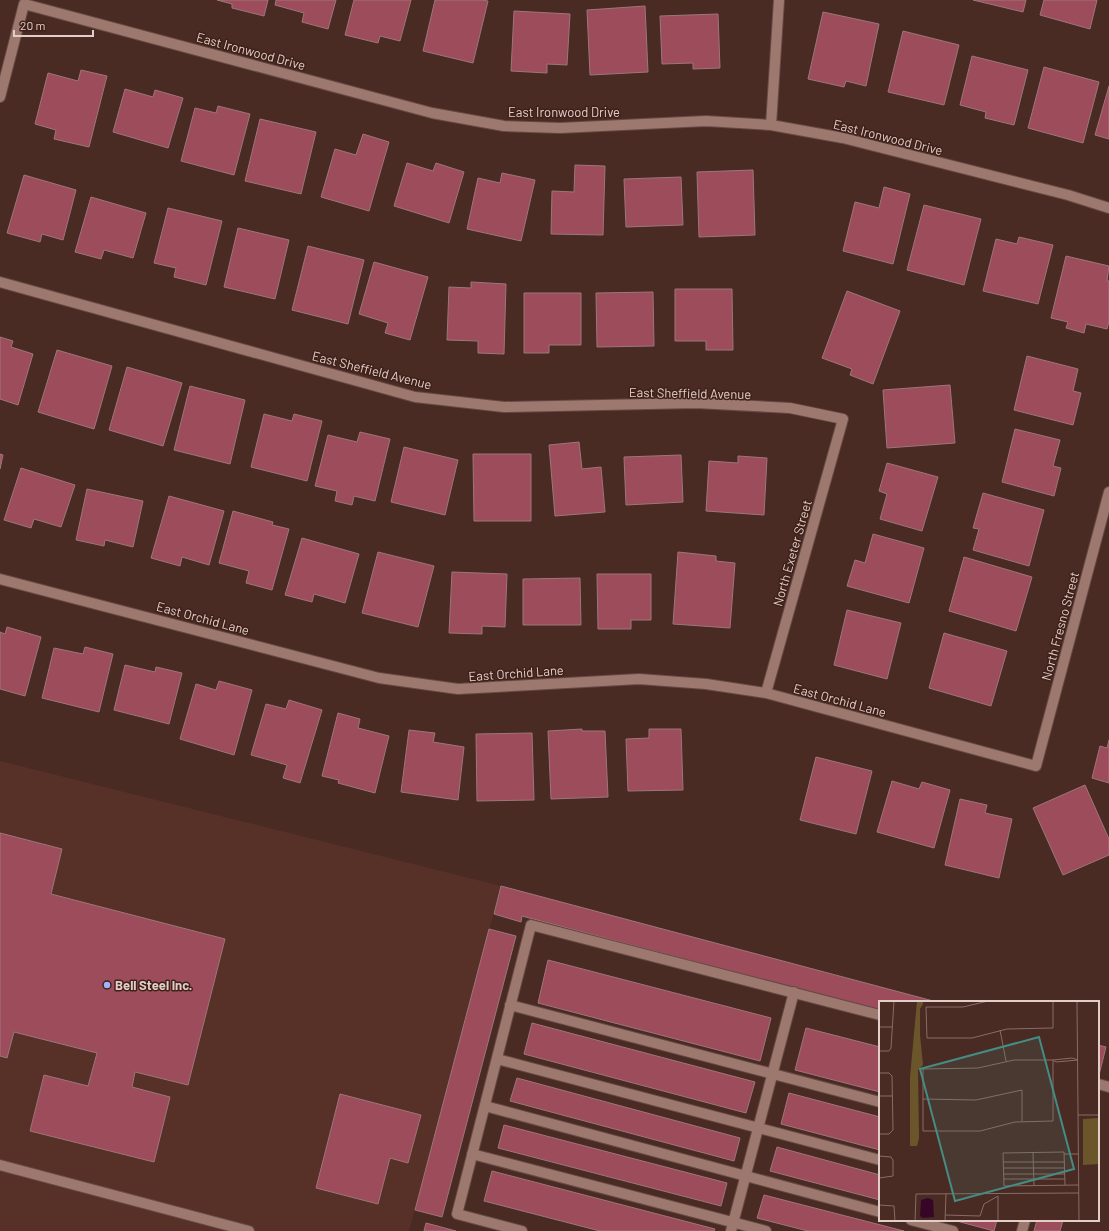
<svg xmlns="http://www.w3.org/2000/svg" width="1109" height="1231" viewBox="0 0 1109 1231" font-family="Barlow,sans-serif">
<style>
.built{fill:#573027}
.building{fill:#9c4c5a;stroke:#9d767b}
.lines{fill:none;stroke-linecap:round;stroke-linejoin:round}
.minor-casing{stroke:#654a44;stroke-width:12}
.minor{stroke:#9d786f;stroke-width:10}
.poi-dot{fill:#a0b3fd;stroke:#3f2119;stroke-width:1.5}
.labels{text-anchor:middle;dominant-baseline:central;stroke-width:3;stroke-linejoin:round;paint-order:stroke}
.street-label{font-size:13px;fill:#e2cdc8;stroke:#3f2119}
.poi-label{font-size:13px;font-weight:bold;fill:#e2cdc8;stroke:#3f2119;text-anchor:start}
.inset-road{fill:none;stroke:#876c65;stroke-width:1}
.view{fill:#448c84;fill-opacity:0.15;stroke:#448c84;stroke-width:2}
.inset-edge{fill:none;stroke:#e2cdc8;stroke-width:2}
</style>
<rect width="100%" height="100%" fill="#4a2b23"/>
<path class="built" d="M0 761 501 886 409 1231H0Z"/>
<path class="building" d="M217 0H268L264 16 232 8V4Z
M276 0H336L328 29 302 22 304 13 275 5Z
M354 0H411L400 41 380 36 378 43 345 35Z
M435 0H482L488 1 473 63 423 51Z
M973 0H1026L1023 12Z
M1044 0H1097L1090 29 1040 15Z
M645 6 648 72 590 75 587 10Z
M514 11 570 14 567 65 547 64V73L511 71Z
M823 12 879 24 866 86 846 81 844 87 808 79Z
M718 14 720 68 693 69V63L662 64 660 16Z
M903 31 959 45 944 105 888 92Z
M972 56 1028 70 1014 125 985 118 986 112 960 105Z
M1044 67 1099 82 1083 143 1028 128Z
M81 70 107 76 89 147 54 139 56 130 35 124 48 73 78 81Z
M1109 86V139L1095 135Z
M125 89 153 97 155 90 183 98 168 148 113 132Z
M218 106 250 114 234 175 181 161 195 108 216 113Z
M260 119 316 132 301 194 245 181Z
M363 134 389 142 369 211 321 197 335 149 356 155Z
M407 163 433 171 436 163 464 172 449 223 394 206Z
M575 165 605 166 603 235 551 234 552 191 574 192Z
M753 170 755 235 699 237 697 172Z
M502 173 535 180 521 241 467 229 478 178 500 183Z
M24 175 76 190 63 240 42 234 40 242 7 233Z
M681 177 683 225 626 227 624 179Z
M884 187 910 194 893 264 843 251 855 202 879 208Z
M91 197 146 213 133 258 104 250 101 259 75 252Z
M924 205 981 219 964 285 907 270Z
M168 208 222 221 206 285 174 277 176 268 154 263Z
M238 228 289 240 275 299 224 287Z
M1019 237 1053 245 1038 304 983 291 996 239 1017 244Z
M308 246 364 260 348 324 292 310Z
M1066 256 1109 266 1107 281H1109V321L1107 329 1086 324 1084 333 1066 328 1068 322 1051 318Z
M374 262 428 277 410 340 385 333 388 323 359 314Z
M471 282 506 284 504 354 478 353V341L447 340 449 287 471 288Z
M675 289H732L733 350H706V341H675Z
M847 291 900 311 873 384 850 375 852 369 822 358Z
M653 292 654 346 597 347 596 293Z
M524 293H581V345H549V353H524Z
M0 337 13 341 11 347 33 354 18 405 0 399Z
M57 350 112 366 94 429 38 412Z
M1027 356 1078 369 1073 391 1081 393 1073 425 1014 410Z
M127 367 182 383 163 446 109 430Z
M950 385 955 443 887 448 883 390Z
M190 386 245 400 230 464 174 450Z
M264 414 292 421 294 414 322 421 307 481 251 467Z
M1015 429 1060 440 1053 466 1061 468 1054 496 1002 482Z
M360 432 390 439 375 501 354 496 352 505 335 501 337 491 315 486 328 435 357 442Z
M579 442 582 469 601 467 605 512 555 516 549 445Z
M404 447 458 460 445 515 391 502Z
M0 454 3 455 0 469Z
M473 454H531V521H474Z
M681 455 683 502 626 505 624 457Z
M738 456 767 458 764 515 706 511 709 461 738 463Z
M887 463 938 477 922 531 880 519 887 494 879 491Z
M21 468 75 485 61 527 34 519 31 528 4 520Z
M87 489 143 501 133 547 105 540 104 546 76 540Z
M983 493 1044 510 1029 566 973 550 979 529 973 528Z
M169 496 224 511 209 565 182 557 180 566 151 558Z
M233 511 273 522 272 525 289 529 272 590 246 583 249 571 219 563Z
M873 534 924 548 909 603 847 586 855 560 865 563Z
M302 538 359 554 345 603 314 594 312 602 285 595Z
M378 552 434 566 418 627 362 613Z
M678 552 716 556V561L735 563 730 628 673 624Z
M964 557 1032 577 1016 631 949 611Z
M452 572 507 574 505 627 482 626V634L449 633Z
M597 574H651V620H631V629H598Z
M580 578 581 625H523V579Z
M847 610 901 623 887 679 834 665Z
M7 627 41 637 25 696 0 689V632L5 634Z
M944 633 1007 651 991 706 929 688Z
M85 647 113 654 99 712 42 698 54 648 83 654Z
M125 665 155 672 156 667 182 673 169 724 114 710Z
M219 681 252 690 234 755 180 739 196 684 216 690Z
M289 700 322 710 300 783 283 778 287 765 251 755 266 704 286 709Z
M338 713 360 719 358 728 389 736 375 793 338 783 339 780 322 776Z
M582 729V731H605L608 797 551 799 548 731Z
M649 729H681L683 790 628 791 626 739 649 738Z
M409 730 435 733 433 742 464 747 458 800 401 792Z
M532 733 534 800 477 801 476 734Z
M1109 740V783L1092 778 1100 746 1107 748Z
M816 757 872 771 856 834 800 820Z
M892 781 919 789 922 782 950 790 934 848 877 832Z
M1085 785 1109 839V855L1063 875 1033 808Z
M960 799 987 805 985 813 1012 819 999 878 945 865Z
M0 833 62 849 51 894 225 939 188 1085 135 1072 132 1087 170 1097 154 1162 30 1131 44 1075 88 1086 97 1053 14 1032 7 1058 0 1056Z
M501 886 937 1002H880V1011L522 916 521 922 494 914Z
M489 929 516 936 442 1217 415 1210Z
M548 960 771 1018 760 1061 538 1003Z
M532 1023 755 1082 746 1113 524 1054Z
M806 1028 880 1047V1092L795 1070Z
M1098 1045 1106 1047 1099 1075 1098 1074Z
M517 1078 740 1138 734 1161 510 1101Z
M789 1093 880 1117V1150L781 1124Z
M340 1094 421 1115 408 1163 390 1158 378 1204 316 1188Z
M504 1125 727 1183 721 1206 498 1148Z
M777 1147 880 1175V1200L770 1171Z
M492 1171 715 1229 714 1231H600L484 1201Z
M764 1195 904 1231H808L757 1218Z
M953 1220H997L994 1231Z
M1037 1220H1063L1060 1231H1034Z
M426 1223 456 1231H424Z"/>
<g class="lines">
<defs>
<path id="minor" d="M0 97 24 4 432 113 504 126 560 128 706 121 771 125 843 138 1068 195 1109 208
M771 125 779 0
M0 282 415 397 504 407 696 403 790 408 843 419 766 693
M0 579 379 678 458 689 639 679 706 684 766 693 1036 766 1109 492
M510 1005 880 1102
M497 1059 880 1160
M1098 1084 1109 1087
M485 1106 880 1212
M472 1154 766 1231
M0 1165 249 1231
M911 1220 953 1231
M522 1231 457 1214 531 925 880 1015
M731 1231 794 992
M1022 1231 1025 1220"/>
</defs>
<use href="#minor" class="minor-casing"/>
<use href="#minor" class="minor"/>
</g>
<circle class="poi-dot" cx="107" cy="985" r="4"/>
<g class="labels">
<g class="street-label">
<text transform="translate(251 51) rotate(15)">East Ironwood Drive</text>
<text x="564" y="112">East Ironwood Drive</text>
<text transform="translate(888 137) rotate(14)">East Ironwood Drive</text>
<text transform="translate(372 370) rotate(14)">East Sheffield Avenue</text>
<text transform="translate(690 393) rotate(1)">East Sheffield Avenue</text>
<text transform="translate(792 553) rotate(-74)">North Exeter Street</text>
<text transform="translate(203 618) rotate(15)">East Orchid Lane</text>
<text transform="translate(1060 626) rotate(-75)">North Fresno Street</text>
<text transform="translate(516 673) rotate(-4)">East Orchid Lane</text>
<text transform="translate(840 700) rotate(15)">East Orchid Lane</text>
</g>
<g class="poi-label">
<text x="115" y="985">Bell Steel Inc.</text>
</g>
</g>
<g transform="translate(879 1001)">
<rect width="220" height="220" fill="#4a2b23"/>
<path d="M38 0H44V3L41 8V34L44 64 39 69 40 137 38 145H31V76ZM220 117V163L204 164V118Z" fill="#6b562c"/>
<path d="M49 197 54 199 55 216 44 217 41 215 42 199Z" fill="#370626"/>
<path class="inset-road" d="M109 0 84 6H47L48 37H93L128 28 174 27V0M198 0 200 220M0 26H13M121 29 127 60M0 50H10L12 47 15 0M174 59V120L136 121 101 130H44V68L99 67 135 59H174L177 61 199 59M174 59 193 57 199 59M0 72H10L13 75 14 129 10 133H0M0 95H14M44 98 97 99 143 89V120M199 114H220M154 152 155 185M185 153H199M0 155 12 156 14 159V175L0 177M124 161H186M125 167H186M125 173H186M125 178H186M186 184 185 151 124 152 125 185 200 184M0 204 15 205 16 220M66 214 101 215 105 203 119 195M36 220 37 193 200 192M66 220 67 193M119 220V195"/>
<path class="view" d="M160 36 195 168 76 200 41 68Z"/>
<rect width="220" height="220" class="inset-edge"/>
</g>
<path d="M14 30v6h79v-6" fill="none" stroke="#e2cdc8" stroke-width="2"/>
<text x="20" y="30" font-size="12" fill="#e2cdc8" stroke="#3f2119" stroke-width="3" paint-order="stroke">20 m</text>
</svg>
